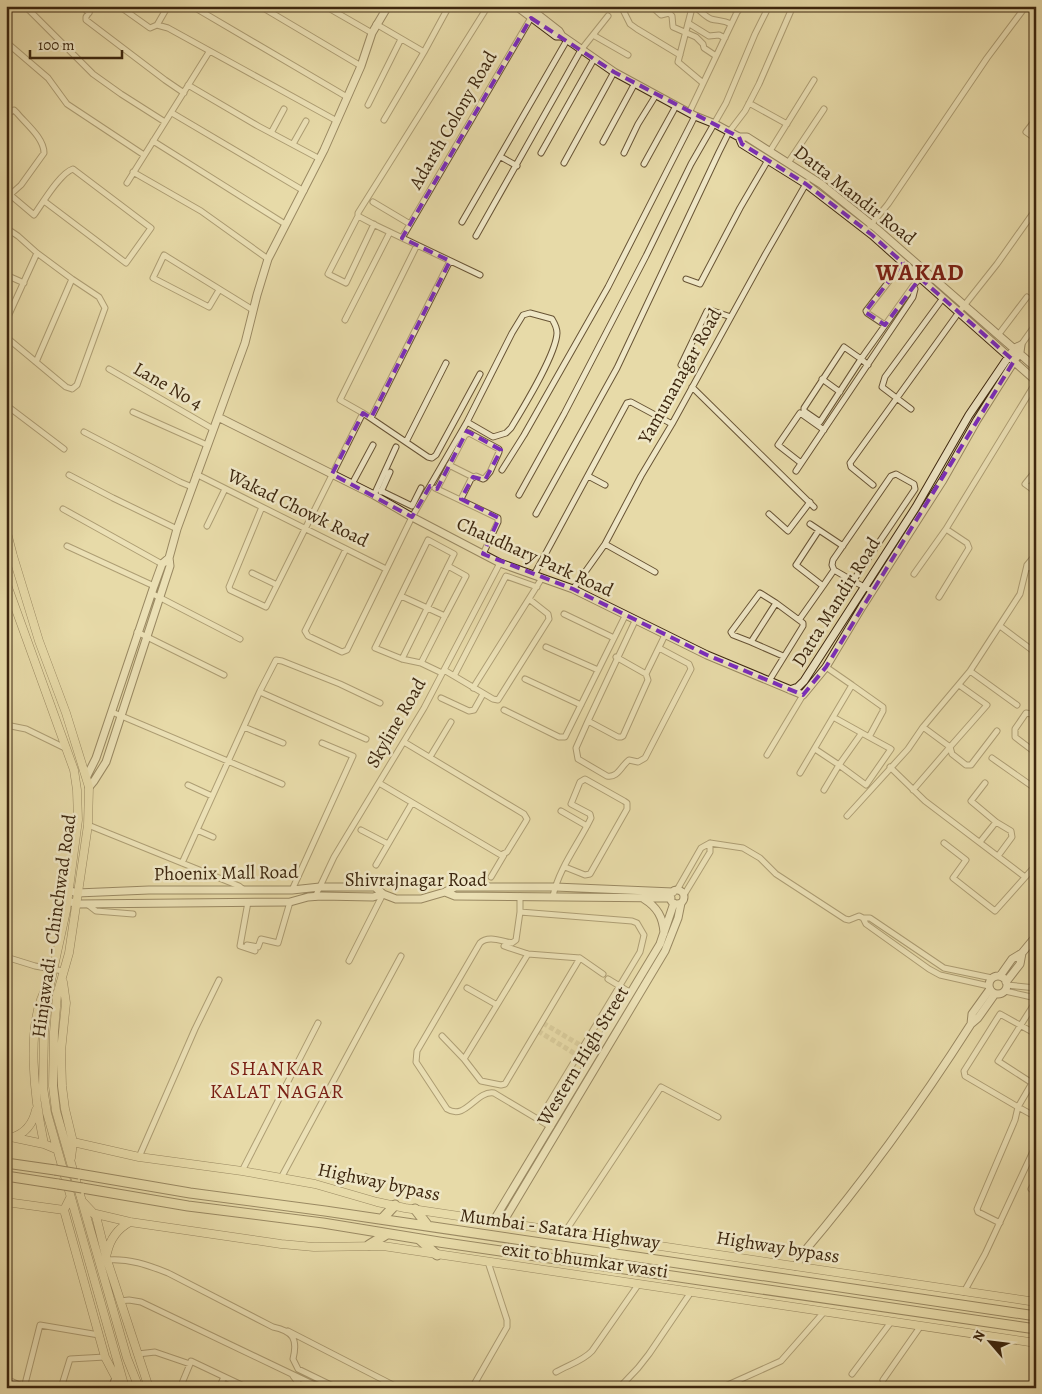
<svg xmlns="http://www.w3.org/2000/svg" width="1042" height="1394" viewBox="0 0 1042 1394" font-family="Alegreya,serif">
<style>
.green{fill:#bbbe84;stroke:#7c724a}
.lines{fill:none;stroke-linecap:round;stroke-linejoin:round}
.street-tunnel{stroke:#c5b689;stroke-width:5;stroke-dasharray:5 2.5;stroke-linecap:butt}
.street-casing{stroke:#685435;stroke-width:7}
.secondary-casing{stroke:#3d270f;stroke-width:9}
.primary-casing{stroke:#3d270f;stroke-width:9}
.highway-casing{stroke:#3d270f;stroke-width:11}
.street{stroke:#efe7c6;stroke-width:5}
.secondary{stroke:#efe7c6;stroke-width:7}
.primary{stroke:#e7daa8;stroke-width:8}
.highway{stroke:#e7daa8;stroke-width:9}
.highway-bridge-casing{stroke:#3d270f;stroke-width:11;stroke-linecap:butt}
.highway-bridge{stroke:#e7daa8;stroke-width:9}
.marked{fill:none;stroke:#7b2cbf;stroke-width:4;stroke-dasharray:10 6;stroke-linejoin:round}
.labels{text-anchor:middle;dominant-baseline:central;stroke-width:5;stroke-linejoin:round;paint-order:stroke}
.street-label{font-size:19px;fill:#3d270f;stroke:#efe7c6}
.neighbourhood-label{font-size:20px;letter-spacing:1px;fill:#7a1f14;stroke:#efe7c6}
.district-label{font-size:24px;font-weight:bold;letter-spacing:1px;fill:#7a1f14;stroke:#efe7c6}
</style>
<rect width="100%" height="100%" fill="#e7daa8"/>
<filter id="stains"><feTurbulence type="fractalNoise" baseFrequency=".004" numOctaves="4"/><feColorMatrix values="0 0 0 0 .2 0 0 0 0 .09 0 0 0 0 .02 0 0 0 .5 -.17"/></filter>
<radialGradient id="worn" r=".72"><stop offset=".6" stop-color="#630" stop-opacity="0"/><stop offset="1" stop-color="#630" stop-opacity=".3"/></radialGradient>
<path class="green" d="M365 1173 378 1179 377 1184 361 1181Z"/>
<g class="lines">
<path class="street-tunnel" d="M543 1023 595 1054
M538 1031 590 1063"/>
<defs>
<path id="street" d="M25 6 93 74 121 94 165 122
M82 6 89 13
M93 6 86 17V20L165 80 184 93
M119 6 150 28 157 25 168 6
M192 6 347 97
M260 6 361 66
M325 6 372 33
M651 6 661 15 669 13 672 16 673 27 696 37 703 44 704 48 716 56
M727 6 738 11
M623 10 630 24 637 29 680 55
M688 23 709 36 719 35 725 38
M376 24 424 52
M157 25 168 28 337 121
M593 35 628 55
M6 42 48 78 67 104 144 155
M703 83 678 62 692 8 694 6C700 10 704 16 711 19 719 21 723 20 731 24
M188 85 258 126 320 159
M749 103 787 124
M368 105 401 39
M172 113 304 191
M689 113 740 6
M6 114 14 110 17 113C26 124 44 138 44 153L21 185 12 193H9
M1036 119 1026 132 1036 139
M384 120 424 52 449 6
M271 133 284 109
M153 141 285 224
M603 142 635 83
M293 144 306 121
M770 151 814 80
M541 153 594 59
M624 153 638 124 656 95
M501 157 517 166
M564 163 614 72
M788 163 824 109
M644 164 676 106
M133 172 201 211 268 259
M127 183 209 52
M8 193 34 215C42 204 60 173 73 169L151 228 126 263 44 201
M373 202 410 224
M358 216 328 274 346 283 374 224
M462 222 567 40
M870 226 888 204 987 58 1026 6
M6 228 18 236 37 253 72 279 99 297 105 308 77 385 72 389 66 387 6 337
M476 236 581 50 608 16
M402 238 532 16
M417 245 340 400 363 413 428 457 432 458 436 455 480 374
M6 275 24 283
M480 275 375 225 358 216V213L488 6
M686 279 700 284 740 208 768 160
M219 290 209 307 153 278 164 255 253 310
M345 320 390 232
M6 321 37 253
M885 325 867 313 866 311 903 263
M999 334 1027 297
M1021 345 1036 324
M844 347 861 359 820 422 804 411V408Z
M36 362 72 279
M681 365 707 311 710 310 731 317
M868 365 861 359 913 286
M109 369 213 429
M822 379 840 392
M692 387 814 507
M6 405 64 449
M911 409 882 387 885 377 943 298
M133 412 207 445
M371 418 450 261
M84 432 180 482 192 487
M406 442 446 363
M801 463 778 445 800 413 824 430
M449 465 473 477
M502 470 524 435 608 287 695 116
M796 471 913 297 915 289 913 286 920 278
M196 474 386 569
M1033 474 1025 484 1036 492
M69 475 113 498 177 529
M588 476 605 485
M352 484 373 445
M873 485 851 467 850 463 959 312 997 264 1036 209
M435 488 498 518V522L483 554
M437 489 465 435 469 433 499 449V452L490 472 485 478 483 479 476 476 471 479 461 499
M381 491 412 506 421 488
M381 492 390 472
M374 495 396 447
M519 495 564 414 646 256 691 164 726 103 755 34 769 6
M262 507 229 587 230 590 266 607 363 413
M63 509 162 564
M536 514 617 368 719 152 729 132 745 111 759 84 793 6
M769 514 788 531 810 502
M810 524 843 546
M207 526 225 489
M605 544 655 572
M67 546 154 586
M346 549 305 631 308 636 342 652 347 650 412 517 467 422 512 333 523 315 530 313 552 319C555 324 557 327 557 333 556 355 523 408 511 428L506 433 493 437 467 422
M1027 565 1036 572
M252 573 277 585
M914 574 946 529 1036 382
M534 575 627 403 631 402 672 424
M853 581 872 591
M823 586 834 570 832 565 833 560 891 476 896 474 914 484 915 489 853 581 834 570
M573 589 605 544 641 476 672 424 765 255 807 182
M151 593 240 639
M401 596 445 616 466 576 448 566
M939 597 969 548 967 543 946 529
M564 614 614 638
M799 620 823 586 796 565 819 530
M635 621 588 721 618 737H621L623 736 648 680 646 674 665 635
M1000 626 1036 653
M137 632 224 675
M751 642 783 656
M546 647 598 670
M616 657 646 674
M402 659 454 554 428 540 375 648 402 659 421 663 442 673
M421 663 445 616
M444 670 493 699 498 700 549 619 548 614 529 599
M970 671 1017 705
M454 676 506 576 537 587
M525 679 581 705
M769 681 803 626V623L776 603 751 642 733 635 731 632 760 593 776 603
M959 685 987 705 950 747 952 754 966 765H971L997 731
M473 688 542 578
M260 692 366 739
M441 698 469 711 474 710 483 694
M504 710 559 737H565L625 616
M112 712 282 784
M1036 715 1026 713 1015 729V737L1036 753
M833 717 869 737 883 711V707L852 685
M588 721 576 748 578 759 607 776C618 778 621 766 629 760L638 762 645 758 691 669 689 664 659 648
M6 725 26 729 65 748
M244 727 283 743
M861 734 839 765 866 785 891 749 869 737
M815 749 839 765 824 790
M767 755 803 695
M430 757 451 722
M992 758 1036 789
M890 767 925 801 1025 877
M800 773 852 685 826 667
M379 783 501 855 507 852 526 821 527 819 524 814 404 742
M985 783 971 801 996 822
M188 785 212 796
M913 790 950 747 923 727
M561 811 587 826
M847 816 908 749 923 727 970 671 1020 594 1027 565 1036 554
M88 825 239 886 244 890
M197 830 213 837
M361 830 388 844
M980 842 996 822 1011 831 1012 837 998 856
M710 843 743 848 760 858 776 874 845 919 849 920 859 916 863 918
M944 843 966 860 953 878 995 911 1036 865
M182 863 260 691 276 660 282 661 340 684 380 703
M376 865 412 803
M491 877 504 855
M292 890 353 756 322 743
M677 890 701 848 710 843V852L684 895
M520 896V912L516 940 512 943C501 941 488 935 480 943L417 1051 416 1062 447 1109C466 1121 476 1090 494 1093L551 1127
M553 896C559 868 579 843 591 818L590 814 571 804 580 782 585 779 624 801 627 803V809L590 874 585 875 565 867
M315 897 334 857 424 708 500 563
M248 902 240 946 255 951
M87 904 96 911 133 914
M520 912 632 921 637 923 644 935 640 952 539 1120
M247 945 258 947 261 939 278 943 290 902
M504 946 528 954 580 958 603 974
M6 957 35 966 63 971
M349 961 383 894
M608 979 631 993
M1007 985 1036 988
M989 986 940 975 929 969 866 924 863 918H870L944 968 992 978
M467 988 497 1005 528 954
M1005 991 1036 998
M1036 1001 998 1061 1032 1083 1018 1107 1036 1117
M442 1036 464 1059 481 1081 501 1085 505 1084 580 958
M464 1059 497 1005
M139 1157 195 1029 219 980
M242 1171 318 1023
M281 1178 401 956
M1036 1180 1031 1189 1036 1193
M1000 1223 978 1212 977 1209 1015 1120 1018 1107 965 1076 964 1071 1000 1014 1036 1034
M565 1232 661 1087 718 1117
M107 1260C128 1258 148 1265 168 1273L273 1327C293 1331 298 1339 293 1359L298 1369 337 1388
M964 1292 985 1254 1036 1145
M120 1301 129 1300 141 1302 321 1388
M288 1331 399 1388
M138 1354 155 1352 190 1364 191 1361 193 1362 248 1388
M556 1372C568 1365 583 1361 592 1351L638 1285
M852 1374 891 1322
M293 1376 302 1388
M6 1379 24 1387
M883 1380 920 1327
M24 1388 40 1325 99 1335
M61 1388 70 1359 105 1357
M180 1388 190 1364
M219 1388 224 1377
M472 1388 507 1327V1320L488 1262
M619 1388 638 1368 649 1354 691 1292
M721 1388 781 1361 824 1312"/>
<path id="secondary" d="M516 6 556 36H562
M527 6 559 31 562 36 614 72 695 116 715 124 739 137H747L821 184 877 229 1036 368
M739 137 742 144 806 184 872 235 1036 381
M218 417 374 495 412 517 500 563 573 589 707 655 803 695 826 667 862 607 943 480 977 420 1020 352 1021 345
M790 690 798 687 804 681 916 507 969 415 1009 356 1015 348 1019 346
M87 776 96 758 154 586 162 564 169 558
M89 787 94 781 106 762 170 566 169 558 177 529 245 343 257 295 268 259 324 150 361 66 372 33 388 6
M68 890 77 893 149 890H292L320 887H375L383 894
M670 897a7 7 0 1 1 14 0a7 7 0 1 1-14 0Z
M445 892 455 896 671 898
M644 899C657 907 663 917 664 933
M67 901 79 904 290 902 308 897 321 896 373 897 383 894 396 899H421L445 892 455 887H555L673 892
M1000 976 1012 959 1022 953 1036 936
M989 985a9 9 0 1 1 18 0a9 9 0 1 1-18 0Z
M1006 982 1020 964 1022 953
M971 1024 972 1014 990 989
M494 1220 660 944 674 903
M503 1222 665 951 678 918 681 903
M796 1266 803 1253C865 1180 920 1104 971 1024L978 1018 995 994
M112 1388 116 1378 119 1376"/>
<path id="primary" d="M6 529 13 556 39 641 66 713 89 787 88 825 69 953 57 995 54 1032 53 1086 56 1111 127 1358 139 1388
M6 582 74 770 77 790 78 820 66 911 48 994 44 1032 43 1087 47 1113 125 1388
M63 982 66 1003 61 1051 62 1086 65 1109 73 1142 71 1158
M6 1136 44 1144 56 1149
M13 1137C26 1133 33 1123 36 1110
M73 1142 139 1157 242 1171 315 1184 377 1202 405 1208 1036 1302
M44 1144C35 1101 24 1023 48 985
M70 1198 64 1210 105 1357 116 1378 122 1384
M82 1201 96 1216 107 1260 149 1388
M6 1202 64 1210
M96 1214 130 1222 281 1244 314 1247 383 1246 1036 1343
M107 1253C110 1239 117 1229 130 1222"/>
<path id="highway" d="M6 1163 55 1170
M79 1174 190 1193 325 1211 1036 1316
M6 1176 58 1184
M82 1188 188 1206 323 1223 439 1242 1036 1329
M415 1209 428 1226
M382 1219 395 1205
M419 1239 437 1255
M369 1245 387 1234"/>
</defs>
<use href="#street" class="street-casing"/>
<use href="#secondary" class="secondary-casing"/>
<use href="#primary" class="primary-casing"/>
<use href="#highway" class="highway-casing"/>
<use href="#street" class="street"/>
<use href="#secondary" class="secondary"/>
<use href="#primary" class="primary"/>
<use href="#highway" class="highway"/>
<defs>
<path id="highway-bridge" d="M55 1170 79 1174
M58 1184 82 1188"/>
</defs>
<use href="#highway-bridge" class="highway-bridge-casing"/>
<use href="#highway-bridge" class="highway-bridge"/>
</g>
<path d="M0 0H1042V1394H0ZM531 18 614 72 739 137 742 144 806 184 872 235 903 263 865 312 885 325 920 278 1014 361 826 667 803 695 707 655 573 589 483 554 499 518 461 499 473 477 485 480 501 450 467 431 437 489 430 486 412 517 332 474 363 413 371 418 450 261 402 238Z" fill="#e7daa8" fill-opacity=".55" fill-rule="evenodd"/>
<path class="marked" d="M531 18 614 72 739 137 742 144 806 184 872 235 903 263 865 312 885 325 920 278 1014 361 826 667 803 695 707 655 573 589 483 554 499 518 461 499 473 477 485 480 501 450 467 431 437 489 430 486 412 517 332 474 363 413 371 418 450 261 402 238Z"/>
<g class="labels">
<g class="street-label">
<text transform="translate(453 120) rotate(-60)">Adarsh Colony Road</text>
<text transform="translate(855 195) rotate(38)">Datta Mandir Road</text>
<text transform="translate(680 376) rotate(-61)">Yamunanagar Road</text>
<text transform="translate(168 386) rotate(30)">Lane No 4</text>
<text transform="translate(298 508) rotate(26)">Wakad Chowk Road</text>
<text transform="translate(535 557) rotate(24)">Chaudhary Park Road</text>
<text transform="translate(836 602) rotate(-58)">Datta Mandir Road</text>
<text transform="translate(396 723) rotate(-60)">Skyline Road</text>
<text transform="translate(226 873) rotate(-1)">Phoenix Mall Road</text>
<text x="416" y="880">Shivrajnagar Road</text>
<text transform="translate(54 926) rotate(-82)">Hinjawadi - Chinchwad Road</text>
<text transform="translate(583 1056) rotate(-59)">Western High Street</text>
<text transform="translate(379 1182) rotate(12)">Highway bypass</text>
<text transform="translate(560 1229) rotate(8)">Mumbai - Satara Highway</text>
<text transform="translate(778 1247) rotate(9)">Highway bypass</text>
<text transform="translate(585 1260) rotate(8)">exit to bhumkar wasti</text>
</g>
<g class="neighbourhood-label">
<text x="277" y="1068">SHANKAR<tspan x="277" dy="23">KALAT NAGAR</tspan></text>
</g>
<g class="district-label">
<text x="920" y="272">WAKAD</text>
</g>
</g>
<rect width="1042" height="1394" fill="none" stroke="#e7daa8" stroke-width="25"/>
<rect x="8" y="8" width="1027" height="1379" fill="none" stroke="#3d270f" stroke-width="2.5"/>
<rect x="12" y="12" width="1017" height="1369" fill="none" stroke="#3d270f"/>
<g transform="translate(990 1342) rotate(298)" stroke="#efe7c6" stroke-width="4" paint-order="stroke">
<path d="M0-4L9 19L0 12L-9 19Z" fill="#3d270f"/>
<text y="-8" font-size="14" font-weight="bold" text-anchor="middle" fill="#3d270f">N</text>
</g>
<path d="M30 50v8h92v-8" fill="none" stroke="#3d270f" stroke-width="2.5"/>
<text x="38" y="50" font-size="15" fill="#3d270f" stroke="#efe7c6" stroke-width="4" paint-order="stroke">100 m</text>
<rect width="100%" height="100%" filter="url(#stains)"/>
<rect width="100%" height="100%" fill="url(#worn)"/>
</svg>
